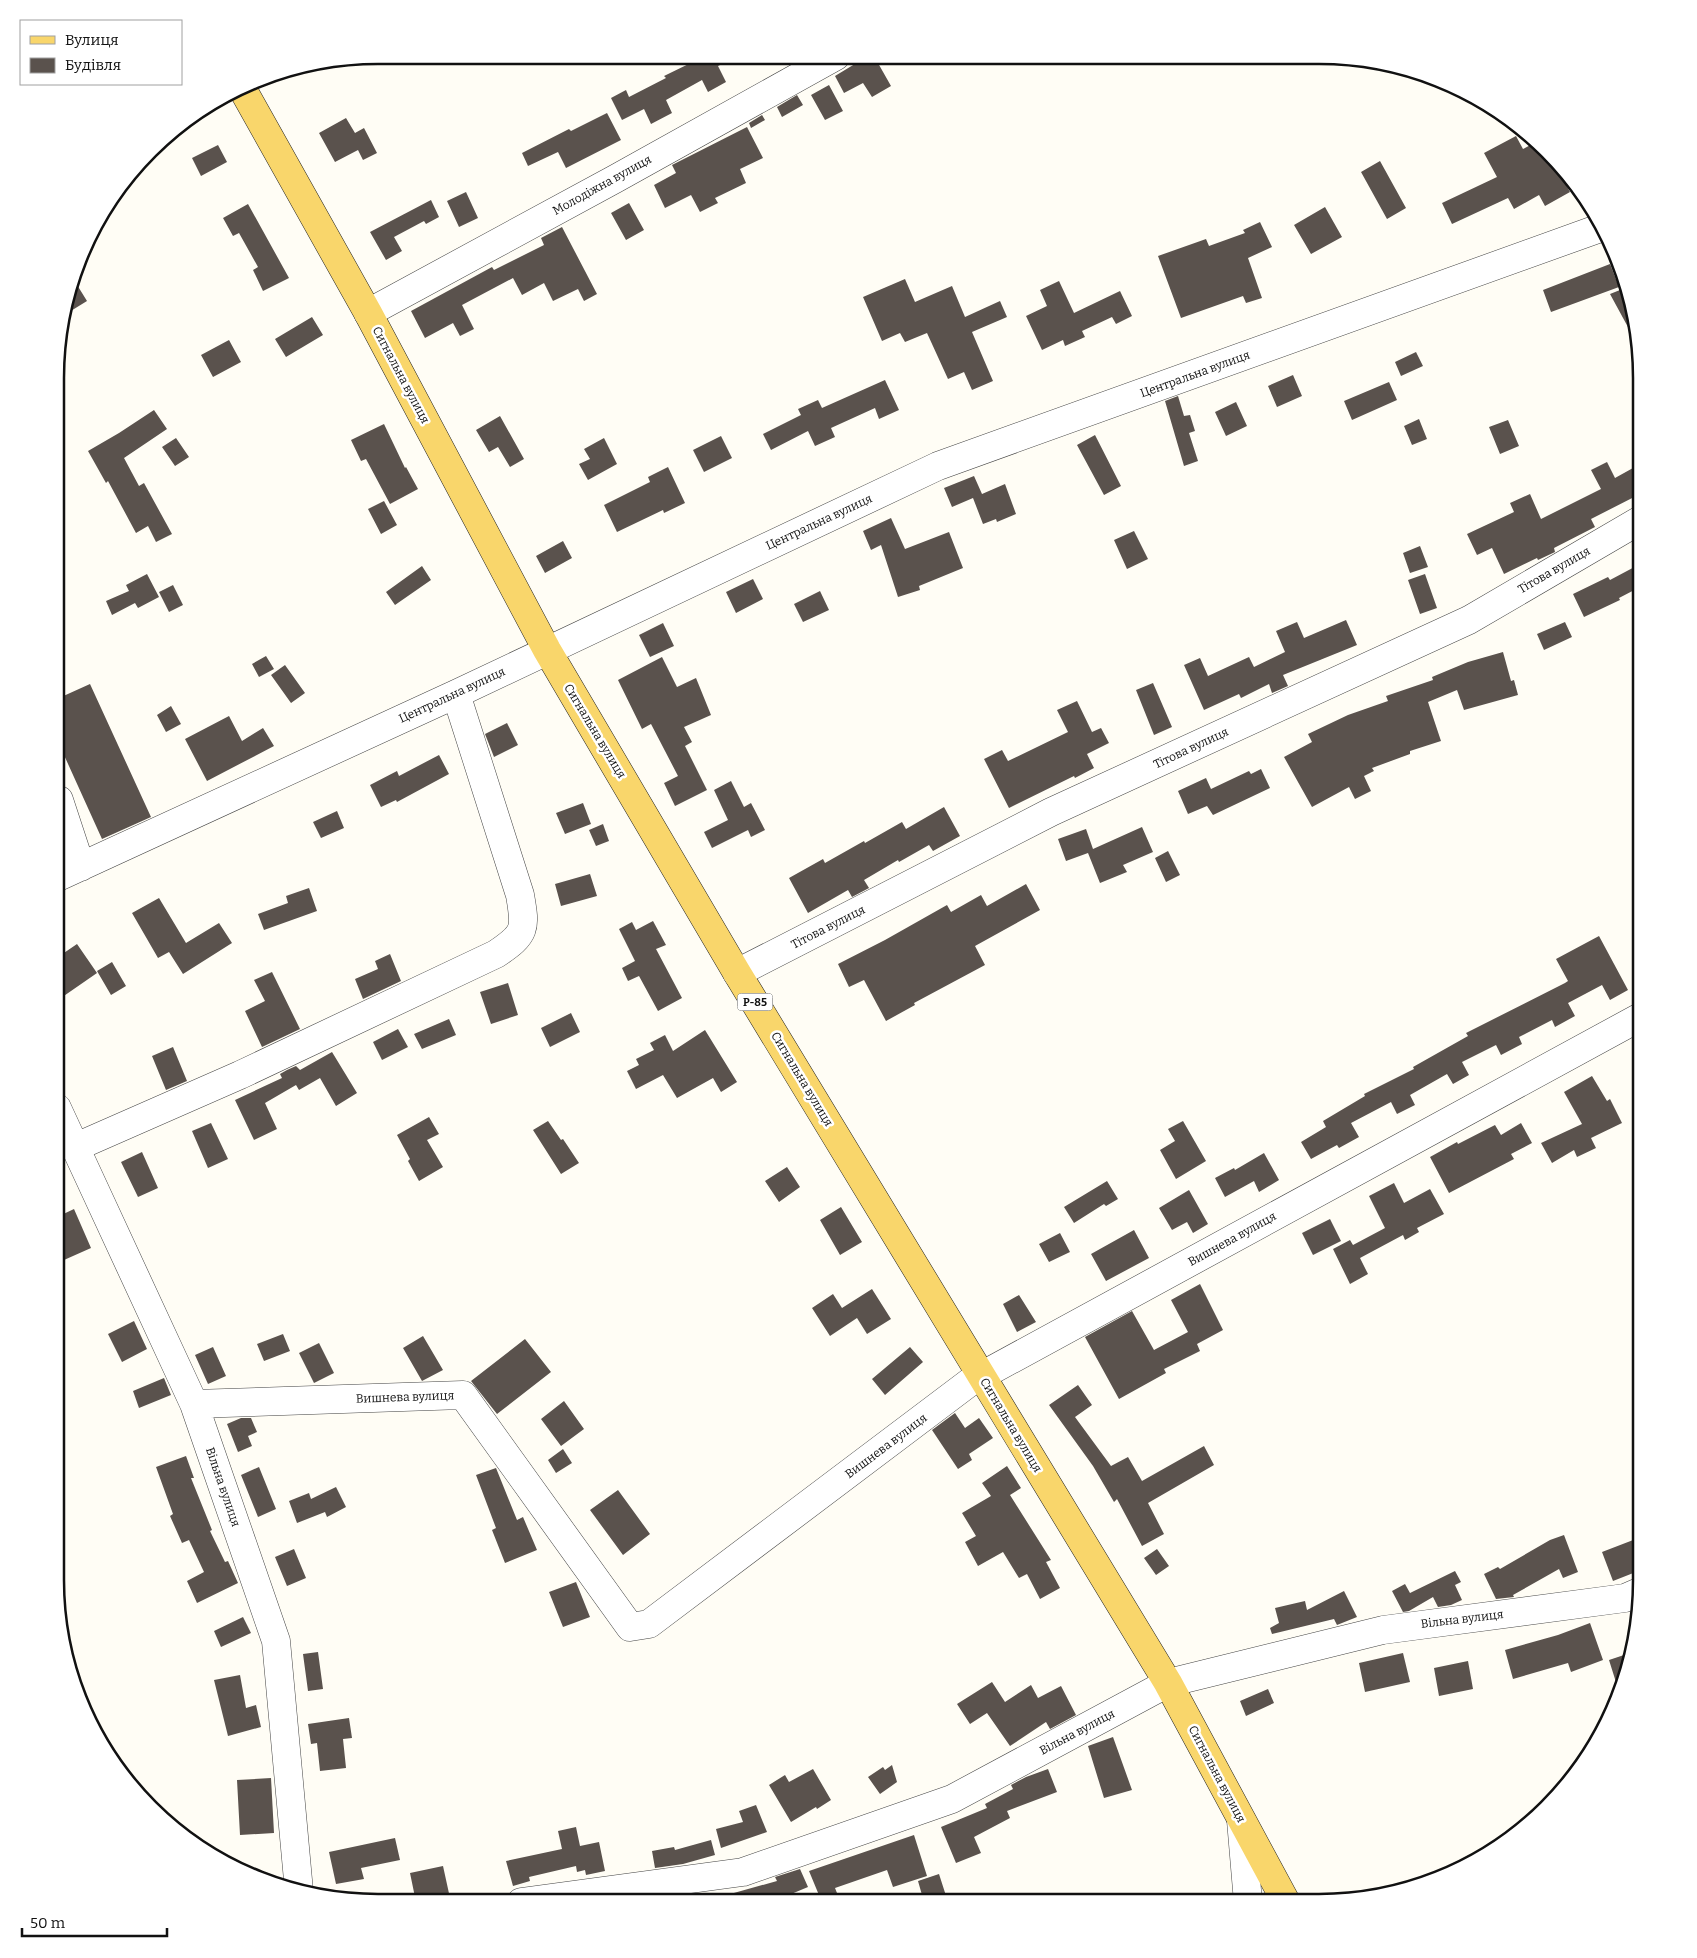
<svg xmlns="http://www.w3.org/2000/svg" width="1697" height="1958" viewBox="0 0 1697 1958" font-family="Bitter,serif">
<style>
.building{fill:#5a524d}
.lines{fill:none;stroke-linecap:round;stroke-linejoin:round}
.minor-casing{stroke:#444;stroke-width:29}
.major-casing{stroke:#222;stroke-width:29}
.minor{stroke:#fff;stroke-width:28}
.major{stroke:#f9d66b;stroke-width:28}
.labels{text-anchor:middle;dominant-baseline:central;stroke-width:5;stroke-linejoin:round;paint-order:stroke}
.shield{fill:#fff;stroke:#585858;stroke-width:1}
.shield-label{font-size:11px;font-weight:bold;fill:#111}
.street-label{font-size:12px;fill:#111;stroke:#fff}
.rim{fill:none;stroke:#111;stroke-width:2.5}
</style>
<rect width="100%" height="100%" fill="#fffdf5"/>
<path class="building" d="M705 56H738L718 66 726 82 708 92 702 80 666 100 672 113 651 124 644 109 622 120 611 98 626 90 629 97 666 78 664 76Z
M868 56H874L891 86 872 97 863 83 844 93 835 76Z
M829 85 843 111 825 120 811 95Z
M797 95 803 105 782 117 777 107Z
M607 113 621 140 566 168 558 152 528 166 522 153 569 129 571 131Z
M762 115 765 120 751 128 749 123Z
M346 118 355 133 364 128 377 153 363 160 358 150 335 162 319 133Z
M747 127 763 158 740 169 746 183 715 198 718 203 700 212 691 195 665 208 654 185 676 173 672 165Z
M1516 136 1523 149 1536 142 1548 153 1570 192 1545 206 1539 195 1514 209 1508 198 1452 224 1442 203 1497 177 1484 153Z
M218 145 227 162 201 176 192 158Z
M1380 161 1406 208 1387 219 1361 172Z
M466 192 478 218 459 227 447 201Z
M431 200 439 217 426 224 424 221 394 237 402 251 386 260 370 232Z
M629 203 644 230 626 240 611 213Z
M248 204 289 278 263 291 253 270 258 267 239 233 233 236 223 218Z
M1325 207 1342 237 1311 254 1294 225Z
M1260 222 1272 247 1248 258 1262 298 1246 303 1243 296 1181 318 1158 256 1206 239 1209 246 1245 233 1243 230Z
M562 227 597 294 584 301 578 289 553 301 544 283 522 295 513 278 462 305 474 329 460 336 453 323 425 338 411 311 492 267 494 270 544 245 541 238Z
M1610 264 1619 287 1551 312 1543 290Z
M905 279 915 302 952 286 965 317 1000 301 1007 317 972 332 993 381 972 390 964 372 948 379 927 333 905 342 900 333 882 341 863 297Z
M74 280 87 301 61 317V315Z
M1059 281 1074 313 1120 291 1132 316 1116 324 1112 317 1082 331 1085 337 1065 346 1063 340 1042 350 1026 316 1047 306 1040 290Z
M1625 288 1633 308 1637 339 1635 340 1610 294Z
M312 317 323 335 286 357 275 339Z
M229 340 241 362 213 377 201 355Z
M1416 352 1423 366 1401 376 1395 362Z
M1293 375 1302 396 1277 407 1268 386Z
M885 380 899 410 879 419 875 408 831 428 835 437 815 446 808 431 771 450 763 434 801 415 798 409 818 400 822 408Z
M1389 382 1397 400 1352 420 1344 401Z
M1178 396 1184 416 1190 415 1195 431 1189 433 1198 461 1184 466 1165 401Z
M1236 402 1247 426 1226 436 1215 412Z
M154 410 167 429 124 458 139 486 144 483 172 534 156 542 148 526 136 533 108 481 106 483 88 451 119 433Z
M500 416 524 459 510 467 498 447 489 452 476 430Z
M1419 419 1427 439 1412 445 1404 426Z
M1508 420 1519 446 1500 454 1489 427Z
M384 424 405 468 406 467 418 489 390 504 366 459 361 461 351 440Z
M1095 435 1121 486 1104 495 1077 445Z
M721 436 732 458 704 472 693 450Z
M176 438 189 457 175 466 162 447Z
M604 438 617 464 588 480 579 464 590 459 584 449Z
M1607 462 1615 478 1642 463V493L1591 519 1595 527 1554 548 1555 552 1538 560 1537 558 1504 574 1492 548 1477 555 1467 534 1514 512 1510 503 1530 494 1541 519 1601 489 1591 470Z
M668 467 685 503 664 513 663 510 617 532 604 505 650 482 648 477Z
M974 476 982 494 1005 484 1016 514 997 522 996 519 983 524 973 498 952 507 944 488Z
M384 501 397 525 381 534 368 509Z
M891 518 905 549 949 532 963 568 919 586 920 590 898 597 881 545 871 550 863 531Z
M1134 531 1148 559 1127 569 1114 540Z
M563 541 572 558 545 573 536 556Z
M1420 546 1428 567 1410 573 1403 553Z
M1642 563V586L1619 598 1620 600 1584 617 1573 594 1608 577 1610 580Z
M422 566 431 580 395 605 386 592Z
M147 574 159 597 138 608 135 603 112 615 106 601 129 591 126 585Z
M1425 574 1437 608 1420 614 1408 580Z
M753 579 763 599 736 613 726 592Z
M173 585 183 605 169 612 159 592Z
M820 591 829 610 803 622 794 604Z
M1346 620 1357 645 1283 675 1288 686 1272 693 1269 684 1241 698 1239 694 1204 710 1184 665 1200 658 1208 676 1249 657 1254 667 1285 652 1276 631 1297 622 1304 638Z
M1565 622 1572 637 1544 650 1537 634Z
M663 623 674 646 650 657 639 635Z
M1503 652 1511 681 1514 680 1518 695 1464 710 1457 690 1428 702 1441 741 1410 751V754L1372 768 1374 771 1364 776 1371 791 1355 799 1349 787 1312 807 1284 757 1312 742 1308 734 1348 715 1388 701 1386 696 1433 680 1432 677 1468 662Z
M266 656 274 669 259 677 252 664Z
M662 657 677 687 696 678 711 715 684 727 692 742 685 746 707 790 675 806 664 783 678 776 651 724 642 729 618 680Z
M285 665 305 693 291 703 271 675Z
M1153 683 1172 727 1154 735 1136 690Z
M90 684 151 817 102 839 59 744V698Z
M1077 701 1092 732 1101 728 1109 743 1087 754 1094 768 1075 778 1074 776 1009 808 984 759 1002 750 1008 761 1068 732 1057 710Z
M171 706 181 724 166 732 157 715Z
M229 716 242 741 263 728 274 746 207 781 185 739Z
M507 723 518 745 494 757 485 734Z
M439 755 449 774 397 802 396 800 381 807 370 785 397 771 399 776Z
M1261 769 1270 788 1213 815 1207 806 1188 814 1178 791 1206 778 1211 789 1249 771 1251 774Z
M731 781 744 807 751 803 765 830 751 837 748 830 712 848 704 832 728 820 714 790Z
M583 803 591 824 565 834 556 813Z
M944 807 960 836 933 851 929 845 899 862 898 860 864 880 869 888 852 897 848 890 808 913 789 878 823 859 825 863 864 841 865 843 902 822 906 829Z
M337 811 344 828 321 838 313 822Z
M603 824 609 841 596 846 589 830Z
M1142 827 1153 852 1123 865 1127 872 1100 883 1088 853 1066 861 1058 839 1086 829 1093 849Z
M1168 851 1180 875 1166 882 1155 858Z
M590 874 597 896 561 906 555 884Z
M1026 884 1040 910 975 946 985 965 914 1003 915 1005 886 1021 864 980 849 987 838 964 885 940 947 905 951 912 981 895 987 906Z
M309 888 317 911 264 930 258 914 288 903 286 896Z
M159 898 186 943 219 923 232 943 183 974 169 952 158 958 132 913Z
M653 921 666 945 656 949 682 998 658 1011 639 976 628 981 622 968 635 961 619 929 632 922 636 930Z
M1599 936 1628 990 1610 1000 1602 985 1568 1003 1575 1016 1555 1027 1552 1020 1519 1037 1522 1044 1501 1055 1496 1045 1462 1062 1469 1075 1453 1084 1447 1074 1410 1095 1415 1105 1397 1114 1391 1102 1351 1123 1359 1137 1339 1148 1337 1145 1311 1159 1301 1142 1326 1127 1323 1121 1365 1096 1364 1094 1414 1069 1413 1067 1468 1036 1466 1033 1565 983 1568 981 1556 959Z
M77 944 97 973 58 1000V957Z
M390 954 401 981 363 999 355 979 378 969 375 961Z
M112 962 126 986 111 995 97 971Z
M272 972 300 1029 262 1047 245 1011 265 1001 254 980Z
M508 983 518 1015 491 1024 480 992Z
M571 1013 580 1032 550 1047 541 1028Z
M449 1019 456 1035 422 1049 414 1034Z
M398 1029 408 1047 382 1060 373 1042Z
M705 1030 737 1082 721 1092 713 1078 677 1098 663 1075 636 1089 627 1071 639 1065 636 1059 654 1050 650 1043 665 1035 673 1051Z
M173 1047 187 1081 166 1090 152 1056Z
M332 1052 357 1093 336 1106 320 1078 299 1090 296 1085 265 1103 277 1129 254 1140 235 1100 282 1078 280 1074 287 1070 296 1066 300 1070Z
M1592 1076 1607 1101 1610 1099 1622 1123 1591 1138 1596 1148 1577 1157 1574 1150 1552 1163 1541 1143 1582 1124 1564 1092Z
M429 1117 439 1134 427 1140 443 1167 419 1181 408 1161 410 1159 397 1135Z
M548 1121 561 1140 563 1139 579 1163 561 1174 533 1130Z
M1183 1121 1206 1161 1176 1179 1160 1150 1175 1141 1168 1129Z
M211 1123 228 1159 208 1168 192 1131Z
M1521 1123 1532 1143 1511 1154 1514 1159 1449 1193 1430 1157 1457 1142 1458 1144 1495 1125 1501 1135Z
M142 1152 158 1188 138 1197 121 1162Z
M1264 1153 1279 1180 1259 1192 1254 1181 1225 1197 1215 1178 1234 1168 1235 1170Z
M787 1167 800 1187 779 1202 765 1181Z
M1107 1181 1118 1199 1106 1206 1104 1204 1074 1223 1064 1207Z
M1394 1183 1404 1203 1430 1189 1444 1214 1417 1228 1419 1232 1405 1240 1403 1235 1360 1258 1368 1274 1350 1284 1333 1249 1350 1240 1353 1245 1385 1228 1369 1196Z
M1189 1190 1208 1224 1193 1233 1187 1222 1172 1230 1159 1208Z
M841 1207 862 1242 840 1255 820 1220Z
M74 1209 91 1248 64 1260 57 1241V1217Z
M1330 1219 1341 1241 1313 1255 1302 1233Z
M1134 1230 1149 1258 1106 1281 1091 1254Z
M1060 1233 1070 1252 1049 1262 1039 1244Z
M1200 1284 1223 1330 1197 1344 1200 1351 1164 1369 1166 1373 1119 1399 1085 1337 1132 1311 1154 1350 1188 1332 1171 1300Z
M872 1289 891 1319 867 1334 857 1318 830 1336 812 1308 833 1294 842 1308Z
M1019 1295 1036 1322 1017 1332 1003 1304Z
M134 1321 147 1349 122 1362 108 1334Z
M283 1334 290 1351 264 1361 257 1344Z
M423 1336 443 1370 422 1381 403 1348Z
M525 1339 551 1372 497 1414 471 1381Z
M319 1343 334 1373 314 1383 299 1353Z
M213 1347 226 1376 208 1384 195 1355Z
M910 1347 923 1362 885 1395 872 1379Z
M164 1378 171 1395 139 1408 133 1391Z
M1078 1385 1092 1405 1075 1417 1111 1466 1128 1457 1142 1481 1204 1446 1214 1465 1148 1503 1164 1534 1142 1546 1117 1499 1114 1502 1093 1466 1049 1405Z
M564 1401 584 1429 561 1446 541 1419Z
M955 1413 965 1428 979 1418 993 1438 969 1454 972 1460 958 1469 932 1430Z
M241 1418H251L257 1432 248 1436 252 1446 238 1452 227 1424Z
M563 1449 572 1463 556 1473 548 1460Z
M186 1456 194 1478H191L212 1530 210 1531 225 1562 228 1561 238 1583 197 1603 187 1581 204 1572 189 1540 182 1543 170 1516 173 1514 156 1467Z
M1007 1466 1021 1488 1010 1495 1051 1560 1046 1562 1060 1588 1040 1599 1027 1574 1019 1578 1003 1552 978 1566 965 1542 976 1536 962 1513 991 1496 982 1483Z
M259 1467 276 1509 258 1517 241 1475Z
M496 1468 517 1520 523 1517 537 1550 505 1563 492 1530 496 1528 476 1475Z
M336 1487 346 1507 327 1517 325 1512 297 1523 289 1501 309 1493 311 1499Z
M618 1490 650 1534 623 1555 590 1510Z
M1564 1535 1578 1572 1563 1578 1559 1569 1513 1595 1514 1597 1496 1599 1484 1574 1498 1567 1500 1569 1550 1540Z
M1641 1537V1570L1613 1581 1602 1552Z
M294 1549 306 1578 287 1586 275 1557Z
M1157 1549 1169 1566 1156 1575 1144 1558Z
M1455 1571 1461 1582 1455 1585 1462 1600 1451 1605 1438 1607 1433 1597 1409 1611 1403 1612 1392 1591 1405 1584 1410 1593Z
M576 1582 590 1617 563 1627 549 1592Z
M1344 1591 1357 1617 1337 1625 1334 1619 1272 1634 1270 1628 1279 1623 1275 1608 1305 1601 1307 1610Z
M243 1617 251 1633 221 1647 214 1631Z
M1590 1623 1603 1660 1571 1672 1568 1663 1513 1679 1505 1650 1558 1635Z
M318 1652 323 1689 308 1691 303 1654Z
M1403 1653 1410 1682 1365 1692 1359 1663Z
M1624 1655 1628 1668 1625 1684 1620 1695 1609 1660Z
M1468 1661 1473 1689 1439 1696 1434 1668Z
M240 1675 246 1708 256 1705 261 1727 228 1736 214 1680Z
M992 1682 1005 1702 1031 1685 1038 1698 1061 1686 1076 1715 1050 1729 1046 1722 1010 1746 987 1713 970 1724 957 1704Z
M1268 1689 1274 1703 1246 1716 1240 1701Z
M349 1718 352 1738 343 1739 346 1768 320 1771 317 1743 311 1744 308 1724Z
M1113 1737 1132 1790 1104 1798 1088 1746Z
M892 1765 897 1782 880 1794 868 1777 883 1767 885 1770Z
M813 1769 831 1800 817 1809 816 1807 791 1822 769 1785 785 1775 789 1782Z
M1048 1769 1057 1792 1007 1811 1010 1818 974 1837 981 1853 956 1863 941 1827 987 1808 985 1804 1013 1789 1011 1785 1026 1777Z
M271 1778 274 1833 240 1835 237 1780Z
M756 1805 767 1832 721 1848 716 1829 743 1822 739 1811Z
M576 1827 580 1846 599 1842 605 1871 586 1875 585 1870 577 1872 576 1866 529 1877 530 1881 513 1886 506 1861 562 1849 558 1831Z
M914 1835 927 1876 893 1887 887 1870 835 1888 837 1893 821 1900 809 1871Z
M395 1838 400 1860 361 1868 364 1879 336 1884 329 1852Z
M711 1840 715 1855 683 1864 655 1868 652 1851 674 1847 675 1850Z
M443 1866 450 1898 428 1902H416L410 1873Z
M800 1869 808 1887 784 1897 783 1895 756 1902H716V1898L777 1881 775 1877Z
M939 1874 948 1902H924L918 1881Z"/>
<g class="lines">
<defs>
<path id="minor" d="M368 313 615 179 836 56
M59 800 81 867
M58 877 456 694 938 466 1603 227
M737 973 1051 812 1469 620 1642 519
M57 1108 194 1404 276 1641 299 1891
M76 1147 240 1075 496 954C526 934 526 929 520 895L456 694
M194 1404 463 1395 630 1627 649 1624 970 1382 1642 1016
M1241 1820 1248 1902
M521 1902 743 1872 952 1799 1168 1683 1383 1630 1625 1598 1641 1591"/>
<path id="major" d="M243 90 368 313 547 650 737 973 1168 1683 1286 1902"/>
</defs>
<use href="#minor" class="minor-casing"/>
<use href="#major" class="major-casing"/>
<use href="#minor" class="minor"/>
<use href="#major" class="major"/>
</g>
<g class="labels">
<rect class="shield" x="737.5" y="993.5" width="35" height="17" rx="4"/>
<g class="shield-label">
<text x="755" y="1002">Р-85</text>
</g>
<g class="street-label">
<text transform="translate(602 185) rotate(-29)">Молодіжна вулиця</text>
<text transform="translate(1195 374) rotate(-20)">Центральна вулиця</text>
<text transform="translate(401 375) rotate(62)">Сигнальна вулиця</text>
<text transform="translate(819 522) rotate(-25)">Центральна вулиця</text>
<text transform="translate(1554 570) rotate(-30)">Тітова вулиця</text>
<text transform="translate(452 695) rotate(-25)">Центральна вулиця</text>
<text transform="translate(595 731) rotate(59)">Сигнальна вулиця</text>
<text transform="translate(1191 748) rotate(-25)">Тітова вулиця</text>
<text transform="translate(828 927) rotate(-27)">Тітова вулиця</text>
<text transform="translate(802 1079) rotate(59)">Сигнальна вулиця</text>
<text transform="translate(1232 1239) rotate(-29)">Вишнева вулиця</text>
<text transform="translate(405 1397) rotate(-2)">Вишнева вулиця</text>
<text transform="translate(1011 1425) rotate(59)">Сигнальна вулиця</text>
<text transform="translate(886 1446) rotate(-37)">Вишнева вулиця</text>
<text transform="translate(223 1487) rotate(71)">Вільна вулиця</text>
<text transform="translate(1462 1619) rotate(-7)">Вільна вулиця</text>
<text transform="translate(1077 1732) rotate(-28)">Вільна вулиця</text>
<text transform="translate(1217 1774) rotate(62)">Сигнальна вулиця</text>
</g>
</g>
<path d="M0 0H1697V1958H0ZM378 64H1319A314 314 0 0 1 1633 378V1580A314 314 0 0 1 1319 1894H378A314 314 0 0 1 64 1580V378A314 314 0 0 1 378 64Z" fill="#fff" fill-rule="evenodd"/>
<path class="rim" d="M378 64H1319A314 314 0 0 1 1633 378V1580A314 314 0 0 1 1319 1894H378A314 314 0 0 1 64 1580V378A314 314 0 0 1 378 64Z"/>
<rect x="20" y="20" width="162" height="65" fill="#ffffff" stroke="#a0a0a0"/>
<rect x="30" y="36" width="25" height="8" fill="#f9d66b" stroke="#a0a0a0"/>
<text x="65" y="45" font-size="15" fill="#111111">Вулиця</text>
<rect x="30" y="58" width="25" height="15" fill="#5a524d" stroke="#a0a0a0"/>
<text x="65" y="70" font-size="15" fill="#111111">Будівля</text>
<path d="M22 1928v8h145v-8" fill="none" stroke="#111111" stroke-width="2.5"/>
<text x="30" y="1928" font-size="15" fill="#111111" stroke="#ffffff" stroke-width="4" paint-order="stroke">50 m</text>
</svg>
